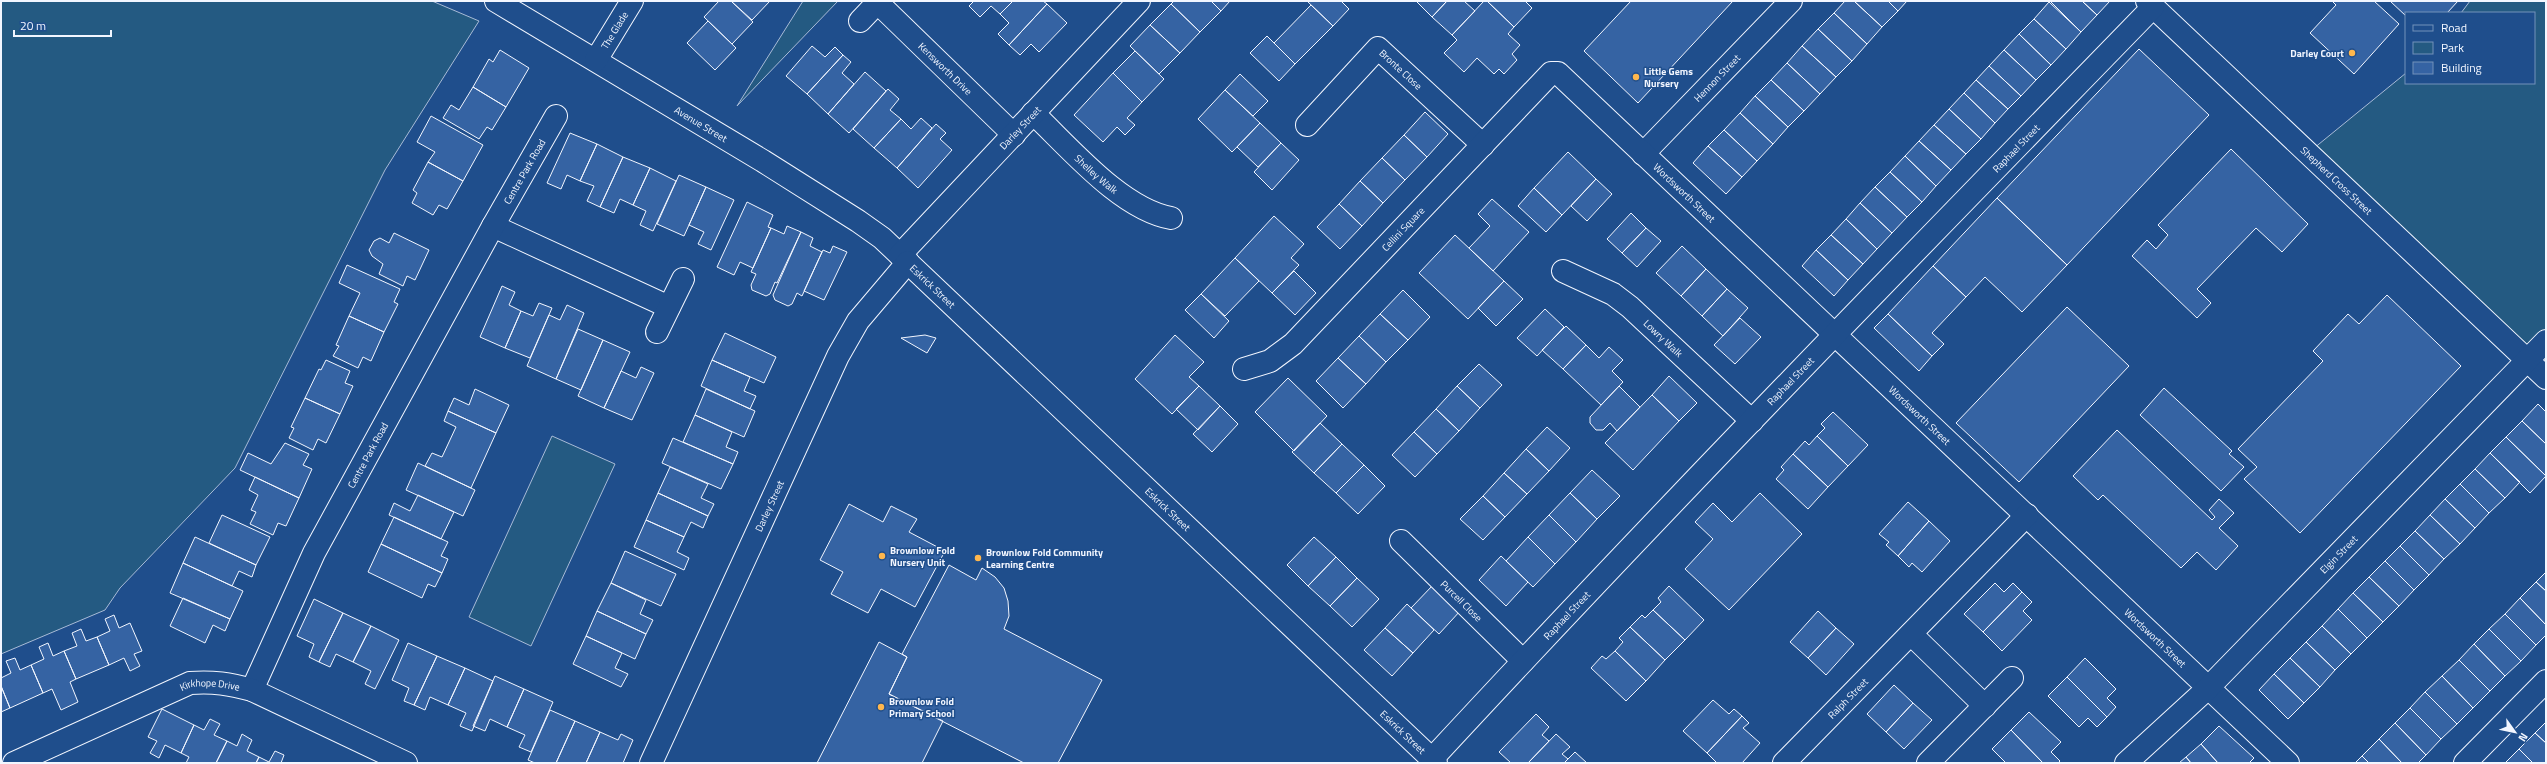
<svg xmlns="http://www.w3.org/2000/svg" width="2547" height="764" viewBox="0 0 2547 764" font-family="'Titillium Web',sans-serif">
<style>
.green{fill:#245a82;stroke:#a8bbd7}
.building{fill:#3563a3;stroke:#f2f6ff}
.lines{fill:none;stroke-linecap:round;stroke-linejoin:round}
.minor-casing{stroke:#f2f6ff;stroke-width:24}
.minor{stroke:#1f4e8c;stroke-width:22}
.poi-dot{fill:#ffb74d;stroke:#1f4e8c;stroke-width:1.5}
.labels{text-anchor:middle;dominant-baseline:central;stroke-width:3;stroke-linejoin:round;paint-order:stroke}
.street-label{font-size:10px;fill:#f2f6ff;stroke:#1f4e8c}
.poi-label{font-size:10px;font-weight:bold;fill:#f2f6ff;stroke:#1f4e8c;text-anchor:start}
</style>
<rect width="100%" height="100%" fill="#1f4e8c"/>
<path class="green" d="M1 1H432L479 21 385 170 235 468 120 588 105 610 1 654Z
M803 1H838L737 106Z
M2470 1H2546V339L2528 359 2308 153 2406 73V83H2534V13H2461Z
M552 436 615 464 531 646 469 617Z"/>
<path class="building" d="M719 1H731L753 22 732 44 704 17Z
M731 1H770L752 20Z
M974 1H1013L1000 14 991 6 980 17 969 6Z
M1013 1H1043L1047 4 1009 45 998 34 1009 23 1000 14Z
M1174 1H1211L1221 11 1200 32 1171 4Z
M1211 1H1230L1221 11Z
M1307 1H1341L1349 9 1333 26Z
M1416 1H1447L1432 17Z
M1447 1H1464L1475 11 1452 35 1432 17Z
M1484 1H1487L1514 27 1508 34 1520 45 1512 54 1517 60 1504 74 1499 69 1494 74 1477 58 1464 72 1444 53 1457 40 1452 35Z
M1487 1H1525L1532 8 1514 27Z
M1631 1H1733L1638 103 1584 51Z
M1845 1H1854L1882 27 1867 44 1834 13Z
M1854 1H1888L1898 11 1882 27Z
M1888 1H1907L1898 11Z
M2050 1H2082L2097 15 2081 32Z
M2082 1H2110L2097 15Z
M2332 1H2374L2399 24 2354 74 2310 33 2336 5Z
M2390 1H2458L2447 13H2406V16Z
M2049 2 2081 32 2066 49 2034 19Z
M1047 4 1067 23 1039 52 1031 44 1020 55 1009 45Z
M1171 4 1200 32 1180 53 1150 25Z
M1311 5 1333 26 1295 64 1274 43Z
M1834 13 1867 44 1852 61 1818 29Z
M2034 19 2066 49 2051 65 2019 34Z
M708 21 736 48 715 70 687 43Z
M1150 25 1180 53 1159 74 1130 46Z
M1818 29 1852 61 1836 77 1802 46Z
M2019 34 2051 65 2036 80 2004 50Z
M1267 36 1295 64 1279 81 1250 53Z
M812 46 825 57 835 47 843 55 807 94 786 76Z
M1802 46 1836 77 1820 94 1787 63Z
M2139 49 2209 115 2067 265 1997 198Z
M500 50 529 68 506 107 473 87 489 59 493 62Z
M2004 50 2036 80 2021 96 1989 66Z
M1135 51 1164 79 1142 102 1113 73Z
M843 55 851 62 842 73 854 84 828 114 807 94Z
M1787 63 1820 94 1804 111 1771 80Z
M1989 66 2021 96 2008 109 1976 80Z
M865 72 886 91 849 133 828 114Z
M1113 73 1142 102 1127 118 1135 125 1125 135 1117 127 1103 142 1074 115Z
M1240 74 1268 101 1253 116 1225 90Z
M1771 80 1804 111 1788 127 1755 96Z
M1976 80 2008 109 1995 123 1964 93Z
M473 87 506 107 492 130 487 127 479 139 443 118 451 105 459 110Z
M888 89 899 99 890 110 901 119 874 148 853 129Z
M1225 90 1260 123 1232 152 1198 119Z
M1964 93 1995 123 1981 139 1949 109Z
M1755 96 1788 127 1773 144 1740 113Z
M1949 109 1981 139 1966 154 1934 125Z
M1425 112 1448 134 1427 157 1404 135Z
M1740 113 1773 144 1757 161 1724 130Z
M431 116 483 145 463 181 428 162 435 152 417 142Z
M921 118 932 128 897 168 874 148 901 119 911 129Z
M1260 123 1281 143 1258 167 1237 147Z
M936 124 946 133 940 139 952 150 918 188 897 168Z
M1934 125 1966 154 1951 170 1919 141Z
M1724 130 1757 161 1742 177 1708 146Z
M570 133 597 144 580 181 567 175 561 189 547 183Z
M1404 135 1427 157 1405 180 1382 158Z
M1919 141 1951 170 1936 186 1905 156Z
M1281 143 1299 160 1272 190 1254 172Z
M597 144 623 157 600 207 587 201 594 186 580 181Z
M1708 146 1742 177 1726 194 1693 163Z
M2231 149 2308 224 2282 252 2256 228 2197 289 2211 303 2197 318 2132 256 2147 240 2156 249 2168 235 2158 225Z
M1568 152 1596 179 1562 215 1534 188Z
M1905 156 1936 186 1922 202 1890 172Z
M623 157 650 168 633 205 620 199 614 213 600 207Z
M1382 158 1405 180 1383 203 1360 181Z
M428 162 463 181 447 209 439 205 433 215 412 203 417 193 413 190Z
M650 168 676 181 653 231 640 225 646 211 633 205Z
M1890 172 1922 202 1907 217 1875 187Z
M679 175 706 187 684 236 657 224Z
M1596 179 1612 194 1587 221 1571 206Z
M1360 181 1383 203 1362 226 1339 204Z
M706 187 734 200 711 250 698 244 704 232 689 225Z
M1875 187 1907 217 1892 233 1860 203Z
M1534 188 1562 215 1546 232 1518 206Z
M1997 198 2067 265 2022 312 1985 277 1966 297 1933 266Z
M1492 199 1529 232 1493 271 1469 248 1490 226 1478 214Z
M747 202 773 215 768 227 771 228 753 268 740 262 734 275 717 267Z
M1860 203 1892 233 1877 249 1846 219Z
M1339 204 1362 226 1340 249 1317 227Z
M1631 213 1646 228 1622 253 1607 239Z
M1274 216 1304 244 1291 258 1299 265 1272 293 1235 258Z
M1846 219 1877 249 1863 264 1831 235Z
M787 226 801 232 777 283 775 282 770 294 766 296 752 290 751 285 756 274 751 272 771 228 784 234Z
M1646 228 1661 241 1637 267 1622 253Z
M801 232 813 238 810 246 822 252 802 296 797 293 792 304 788 306 775 300 773 295Z
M394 233 429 250 415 280 407 276 403 286 379 274 383 264 372 256 369 250 374 241 380 238 389 243Z
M1455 235 1504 281 1468 319 1419 273Z
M1831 235 1863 264 1848 280 1816 250Z
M833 246 847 252 824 300 804 291 823 250 830 253Z
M1682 246 1706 269 1681 296 1656 273Z
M1816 250 1848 280 1834 296 1802 266Z
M1235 258 1259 281 1225 316 1201 294Z
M347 265 400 289 394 302 398 304 384 332 349 316 360 293 339 283Z
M1933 266 1966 297 1932 333 1944 344 1932 356 1888 314Z
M1706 269 1727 289 1702 316 1681 296Z
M1294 271 1316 293 1295 315 1272 293Z
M1504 281 1523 299 1496 326 1478 308Z
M502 286 515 292 509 305 521 311 505 348 480 337Z
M1727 289 1748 308 1723 336 1702 316Z
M1403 290 1430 317 1408 340 1380 314Z
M1201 294 1229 321 1214 338 1185 310Z
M2387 295 2461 366 2300 533 2244 479 2257 467 2238 449 2323 361 2313 351 2348 314 2359 324Z
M539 303 552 308 530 358 505 348 521 311 533 316Z
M567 305 584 313 556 379 527 366 549 315 560 320Z
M2067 307 2129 366 2019 482 1956 423Z
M1545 309 1564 327 1537 356 1517 338Z
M1380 314 1408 340 1386 362 1359 336Z
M1888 314 1932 356 1919 371 1874 328Z
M349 316 384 332 371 361 363 357 358 368 333 356 339 346 336 345Z
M1740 318 1761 337 1735 364 1714 345Z
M1566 326 1586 345 1563 369 1542 350Z
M578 329 603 340 581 390 556 379Z
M725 333 776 357 764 383 712 360Z
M925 335 936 338 927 353 901 338Z
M1175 335 1204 362 1189 377 1199 386 1172 414 1135 379Z
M1359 336 1386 362 1366 384 1338 358Z
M603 340 630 352 604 408 578 396Z
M1586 345 1599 358 1609 347 1623 360 1612 371 1623 382 1601 405 1563 369Z
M1338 358 1366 384 1343 408 1316 381Z
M326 360 350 371 345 383 353 386 340 414 305 398 319 369 321 370Z
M712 360 750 377 744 391 756 396 750 409 701 386Z
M1479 364 1502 385 1480 408 1457 386Z
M641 367 654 373 632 420 604 408 621 371 636 378Z
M1669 376 1697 403 1679 421 1652 395Z
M1288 378 1327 416 1294 451 1255 412Z
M1199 386 1220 406 1198 430 1176 409Z
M1457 386 1480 408 1459 431 1436 409Z
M1619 386 1640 407 1617 431 1610 423 1603 430H1596L1590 423V417Z
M2164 388 2232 451 2229 454 2244 467 2221 491 2140 415Z
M475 389 509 405 496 433 448 411 454 398 469 405Z
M706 389 755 411 744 437 695 415Z
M1652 395 1679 421 1633 470 1605 443Z
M305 398 340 414 326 443 318 439 313 450 289 438 294 428 291 427Z
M2538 404 2546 412V444L2522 421Z
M1220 406 1238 424 1212 452 1193 434Z
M1436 409 1459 431 1437 454 1414 432Z
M448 411 496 433 471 488 425 466 432 453 442 457 456 427 444 421Z
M1833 412 1868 445 1848 466 1817 436 1825 428 1821 424Z
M695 415 732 432 726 447 738 452 733 464 683 442Z
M2522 421 2546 444V476L2506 437Z
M1320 423 1342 444 1314 473 1292 452Z
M1547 427 1570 448 1549 471 1526 449Z
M2117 430 2212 520 2215 517 2209 510 2219 499 2234 513 2219 528 2238 546 2216 570 2197 552 2181 568 2103 495 2098 500 2073 476Z
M1414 432 1437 454 1415 477 1392 455Z
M1817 436 1848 466 1828 487 1793 454 1805 441 1809 445Z
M2506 437 2546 476 2530 493 2490 453Z
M673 438 733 464 721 489 662 463Z
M285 443 309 454 303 465 312 469 299 498 240 470 248 453 271 464Z
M1342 444 1364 465 1336 493 1314 473Z
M1526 449 1549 471 1527 494 1504 473Z
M2490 453 2520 482 2505 498 2475 469Z
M1793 454 1828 487 1808 509 1776 479 1784 470 1781 467Z
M418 463 475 490 463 516 406 490Z
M1364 465 1385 486 1358 514 1336 493Z
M670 467 708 484 701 498 714 504 708 516 658 493Z
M2475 469 2505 498 2489 513 2460 484Z
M1592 470 1620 496 1597 519 1570 493Z
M1504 473 1527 494 1505 517 1483 496Z
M255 477 299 498 286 526 278 523 273 535 250 524 256 512 251 510 258 495 249 490Z
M2460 484 2489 513 2475 528 2445 499Z
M658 493 708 516 703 528 691 522 684 537 646 520Z
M1570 493 1597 519 1576 542 1549 515Z
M1760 493 1802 534 1729 610 1685 569 1713 539 1695 522 1713 503 1732 522Z
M418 495 454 512 441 539 389 515 394 503 410 511Z
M1483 496 1505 517 1483 540 1460 519Z
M2445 499 2475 528 2460 544 2430 515Z
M1908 502 1929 521 1898 556 1886 545 1889 542 1879 534Z
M849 504 883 522 891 506 917 519 909 532 945 551 915 607 881 589 868 613 831 594 843 572 820 560Z
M222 515 270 537 256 565 209 543Z
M1549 515 1576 542 1555 564 1528 537Z
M2430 515 2460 544 2444 559 2415 531Z
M394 517 448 542 441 556 448 559 442 573 381 544Z
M646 520 684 537 677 552 689 558 684 570 634 547Z
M1929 521 1950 541 1922 572 1912 563 1909 567 1898 556Z
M2415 531 2444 559 2429 575 2400 546Z
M195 537 256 565 252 577 239 571 232 586 183 563Z
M1314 537 1336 557 1308 586 1287 565Z
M1528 537 1555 564 1533 587 1506 561Z
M381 544 442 573 435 587 428 584 422 598 368 572Z
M2400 546 2429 575 2414 590 2385 561Z
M625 551 676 574 661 606 611 583Z
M1501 556 1528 582 1506 606 1479 580Z
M1336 557 1357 578 1330 606 1308 586Z
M2385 561 2414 590 2399 606 2369 577Z
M183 563 243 591 230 619 170 593Z
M949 565 976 580 982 568 995 577 1004 588 1008 601 1009 616 1004 629 1102 680 1058 763H1024L889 694 907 657 902 654Z
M2546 572V591L2536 582Z
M2369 577 2399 606 2383 622 2353 593Z
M1357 578 1379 599 1352 627 1330 606Z
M2536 582 2546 591V625L2520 598Z
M611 583 646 600 640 614 653 620 646 634 597 611Z
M1995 583 2004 592 2013 583 2022 592 1983 632 1964 614Z
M1433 585 1461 610 1439 634 1411 608Z
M1669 586 1704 620 1685 640 1653 610 1661 602 1658 598Z
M2022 592 2032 602 2023 611 2032 620 2002 651 1983 632Z
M2353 593 2383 622 2367 638 2338 609Z
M183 598 230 619 225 631 213 625 205 643 170 626Z
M2520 598 2546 625V635L2536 645 2505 614Z
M314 599 343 613 319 662 309 657 314 644 297 636Z
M1407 604 1434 630 1413 653 1385 628Z
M2338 609 2367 638 2351 654 2322 626Z
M1653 610 1685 640 1665 660 1630 627 1642 615 1645 618Z
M597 611 646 634 635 659 586 636Z
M1818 611 1836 628 1808 658 1790 642Z
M343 613 371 626 353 662 336 654 330 667 319 662Z
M2505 614 2536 645 2521 661 2489 629Z
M114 615 119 628 130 623 142 651 134 654 140 666 130 671 124 658 109 665 97 637 110 631 105 619Z
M371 626 399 640 375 689 365 684 371 671 353 662Z
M2322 626 2351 654 2335 670 2306 642Z
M1630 627 1665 660 1646 681 1615 651 1623 642 1619 638Z
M1385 628 1413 653 1392 676 1364 650Z
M1836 628 1854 644 1826 675 1808 658Z
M81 629 86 641 97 637 109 665 76 679 64 651 77 646 72 633Z
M2489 629 2521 661 2505 676 2474 644Z
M586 636 622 653 615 668 628 674 621 687 573 664Z
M879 642 907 657 889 694 943 721 922 763H817Z
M2306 642 2335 670 2320 687 2290 658Z
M48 643 53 656 64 651 76 679 70 682 78 702 61 710 52 689 43 693 31 665 44 659 39 647Z
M408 643 437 656 414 705 404 701 409 688 392 680Z
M2474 644 2505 676 2490 691 2459 660Z
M1615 651 1646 681 1626 701 1591 668 1602 656 1606 659Z
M437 656 465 668 448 705 430 697 425 710 414 705Z
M15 658 20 670 31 665 43 693 10 708 1 686V678L11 673 6 661Z
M2085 658 2116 689 2107 698 2116 707 2107 717 2067 677Z
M2290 658 2320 687 2304 703 2274 674Z
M2459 660 2490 691 2473 708 2442 676Z
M465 668 493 681 472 731 460 726 466 713 448 705Z
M2274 674 2304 703 2288 719 2259 690Z
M495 676 524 689 507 727 490 719 485 731 473 726Z
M2442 676 2473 708 2457 724 2425 692Z
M2067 677 2107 717 2097 727 2088 718 2079 727 2048 696Z
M1894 685 1913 703 1886 732 1867 714Z
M1 686 10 708 1 712Z
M524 689 553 702 531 752 519 747 525 735 507 727Z
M2425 692 2457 724 2441 739 2410 708Z
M1713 700 1729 714 1734 709 1742 716 1707 753 1683 731Z
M1913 703 1932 720 1904 749 1886 732Z
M2410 708 2441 739 2426 755 2395 723Z
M162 709 194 725 181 753 165 745 159 758 150 753 157 741 148 737Z
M550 710 575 721 556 763H535L528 760Z
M2029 712 2061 742 2051 752 2060 761 2058 763H2043L2011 730Z
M1536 714 1549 727 1542 735 1549 741 1528 763H1511L1499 752Z
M1742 716 1749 723 1743 728 1760 743 1742 763H1717L1707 753Z
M210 719 220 724 214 735 227 741 216 763H186L189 757 181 753 194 725 204 730Z
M575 721 600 732 586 763H556Z
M2546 722V743L2535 733Z
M2395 723 2426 755 2418 763H2402L2379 739Z
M2219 726 2254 758 2249 763H2218L2201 744Z
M2011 730 2043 763H2006L1992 749Z
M600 732 618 740 621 734 633 740 623 763H586Z
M2535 733 2546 743V763H2533L2519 749Z
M242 734 252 740 247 751 259 757 256 763H216L227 741 237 746Z
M1556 734 1570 747 1562 754 1568 759 1564 763H1528Z
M2379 739 2402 763H2369L2362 756Z
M2201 744 2218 763H2191L2186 757Z
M2519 749 2533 763H2505Z
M275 751 284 755 281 763H256L259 757 269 762Z
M1575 752 1587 763H1564Z
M2362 756 2369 763H2355Z
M2186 757 2191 763H2179Z"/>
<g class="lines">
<defs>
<g id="minor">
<path id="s1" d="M496 1 763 161 858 221 882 238 1436 763"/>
<path id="s2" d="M2147 1 2546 378"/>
<path id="s3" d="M878 3 1014 135"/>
<path d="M860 21 879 1"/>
<path id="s4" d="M596 60 632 1"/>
<path id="s5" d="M1033 113C1070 148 1121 209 1171 218"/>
<path id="s6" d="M1307 125 1378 48 1483 145"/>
<path id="s7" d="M1643 154 1791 1"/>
<path d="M493 226 669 307"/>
<path id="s8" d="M900 255 1139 1"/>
<path id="s9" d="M1563 271 1613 294 1630 307 1752 421"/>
<path d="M657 332 683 279"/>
<path id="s10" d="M1244 369 1270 361 1293 344 1551 73H1558L2288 763"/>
<path id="s11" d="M1401 541 1523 661"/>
<path d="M1911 634 1985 706"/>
<path id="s12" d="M252 690 314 553 493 226 556 116"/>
<path id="s13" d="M1432 759C1668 504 1911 256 2153 7"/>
<path id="s14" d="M14 763 190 683C213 681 230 684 252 690L406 763"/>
<path id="s15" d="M651 763 838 356 858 321 908 262"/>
<path id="s16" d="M1784 763 2027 515"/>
<path d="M1928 763 2012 678"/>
<path id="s17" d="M2126 763 2208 688 2546 341"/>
<path d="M2465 763 2546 681"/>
</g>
</defs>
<use href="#minor" class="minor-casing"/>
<use href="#minor" class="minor"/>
</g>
<g class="poi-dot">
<circle cx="2352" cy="53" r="4"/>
<circle cx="1636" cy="77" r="4"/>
<circle cx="882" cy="556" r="4"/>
<circle cx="978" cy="558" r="4"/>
<circle cx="881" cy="707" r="4"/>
</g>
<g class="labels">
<g class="street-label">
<text stroke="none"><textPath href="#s4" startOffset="35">The Glade</textPath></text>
<text stroke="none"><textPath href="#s3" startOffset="94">Kensworth Drive</textPath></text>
<text stroke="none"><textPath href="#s6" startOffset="136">Bronte Close</textPath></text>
<text stroke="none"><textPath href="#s7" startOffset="106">Hennon Street</textPath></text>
<text stroke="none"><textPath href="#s1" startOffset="239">Avenue Street</textPath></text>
<text stroke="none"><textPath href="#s8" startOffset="175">Darley Street</textPath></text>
<text stroke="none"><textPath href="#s13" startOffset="845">Raphael Street</textPath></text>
<text stroke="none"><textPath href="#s12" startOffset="586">Centre Park Road</textPath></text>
<text stroke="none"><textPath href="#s5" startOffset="88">Shelley Walk</textPath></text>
<text stroke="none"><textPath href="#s2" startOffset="261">Shepherd Cross Street</textPath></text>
<text stroke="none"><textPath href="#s10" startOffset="611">Wordsworth Street</textPath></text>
<text stroke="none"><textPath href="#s10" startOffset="215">Cellini Square</textPath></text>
<text stroke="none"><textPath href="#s1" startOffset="523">Eskrick Street</textPath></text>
<text stroke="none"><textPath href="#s9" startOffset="122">Lowry Walk</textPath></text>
<text stroke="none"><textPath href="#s13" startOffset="521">Raphael Street</textPath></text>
<text stroke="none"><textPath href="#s10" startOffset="935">Wordsworth Street</textPath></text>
<text stroke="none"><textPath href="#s12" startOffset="262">Centre Park Road</textPath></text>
<text stroke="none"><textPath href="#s15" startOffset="283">Darley Street</textPath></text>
<text stroke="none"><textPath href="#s1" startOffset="847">Eskrick Street</textPath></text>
<text stroke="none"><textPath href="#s17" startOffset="298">Elgin Street</textPath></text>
<text stroke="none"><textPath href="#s11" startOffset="85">Purcell Close</textPath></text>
<text stroke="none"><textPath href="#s13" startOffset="197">Raphael Street</textPath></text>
<text stroke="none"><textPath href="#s10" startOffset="1259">Wordsworth Street</textPath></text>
<text stroke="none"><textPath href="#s14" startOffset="213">Kirkhope Drive</textPath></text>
<text stroke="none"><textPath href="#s16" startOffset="91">Ralph Street</textPath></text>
<text stroke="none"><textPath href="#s1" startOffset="1171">Eskrick Street</textPath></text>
</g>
<g class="poi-label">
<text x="2344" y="53" text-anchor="end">Darley Court</text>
<text x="1644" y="71">Little Gems<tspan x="1644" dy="12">Nursery</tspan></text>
<text x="890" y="550">Brownlow Fold<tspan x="890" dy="12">Nursery Unit</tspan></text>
<text x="986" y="552">Brownlow Fold Community<tspan x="986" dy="12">Learning Centre</tspan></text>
<text x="889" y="701">Brownlow Fold<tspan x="889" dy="12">Primary School</tspan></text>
</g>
</g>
<rect width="2547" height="764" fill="none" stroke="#f2f6ff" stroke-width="4"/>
<rect x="2405" y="12" width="130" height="72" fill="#1f4e8c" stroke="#7391ba"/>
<rect x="2413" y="25" width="20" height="6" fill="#1f4e8c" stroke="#7391ba"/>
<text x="2441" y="32" font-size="12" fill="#f2f6ff">Road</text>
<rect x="2413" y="42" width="20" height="12" fill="#245a82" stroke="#7391ba"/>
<text x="2441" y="52" font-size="12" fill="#f2f6ff">Park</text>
<rect x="2413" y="62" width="20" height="12" fill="#3563a3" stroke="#7391ba"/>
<text x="2441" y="72" font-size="12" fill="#f2f6ff">Building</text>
<g transform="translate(2515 732) rotate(123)" stroke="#1f4e8c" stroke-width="3" paint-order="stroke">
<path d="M0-3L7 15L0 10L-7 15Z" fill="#f2f6ff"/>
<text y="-6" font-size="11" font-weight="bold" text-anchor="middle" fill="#f2f6ff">N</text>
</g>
<path d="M14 30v6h97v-6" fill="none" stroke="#f2f6ff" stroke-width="2"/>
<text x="20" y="30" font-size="12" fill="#f2f6ff" stroke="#1f4e8c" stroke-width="3" paint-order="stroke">20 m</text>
</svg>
